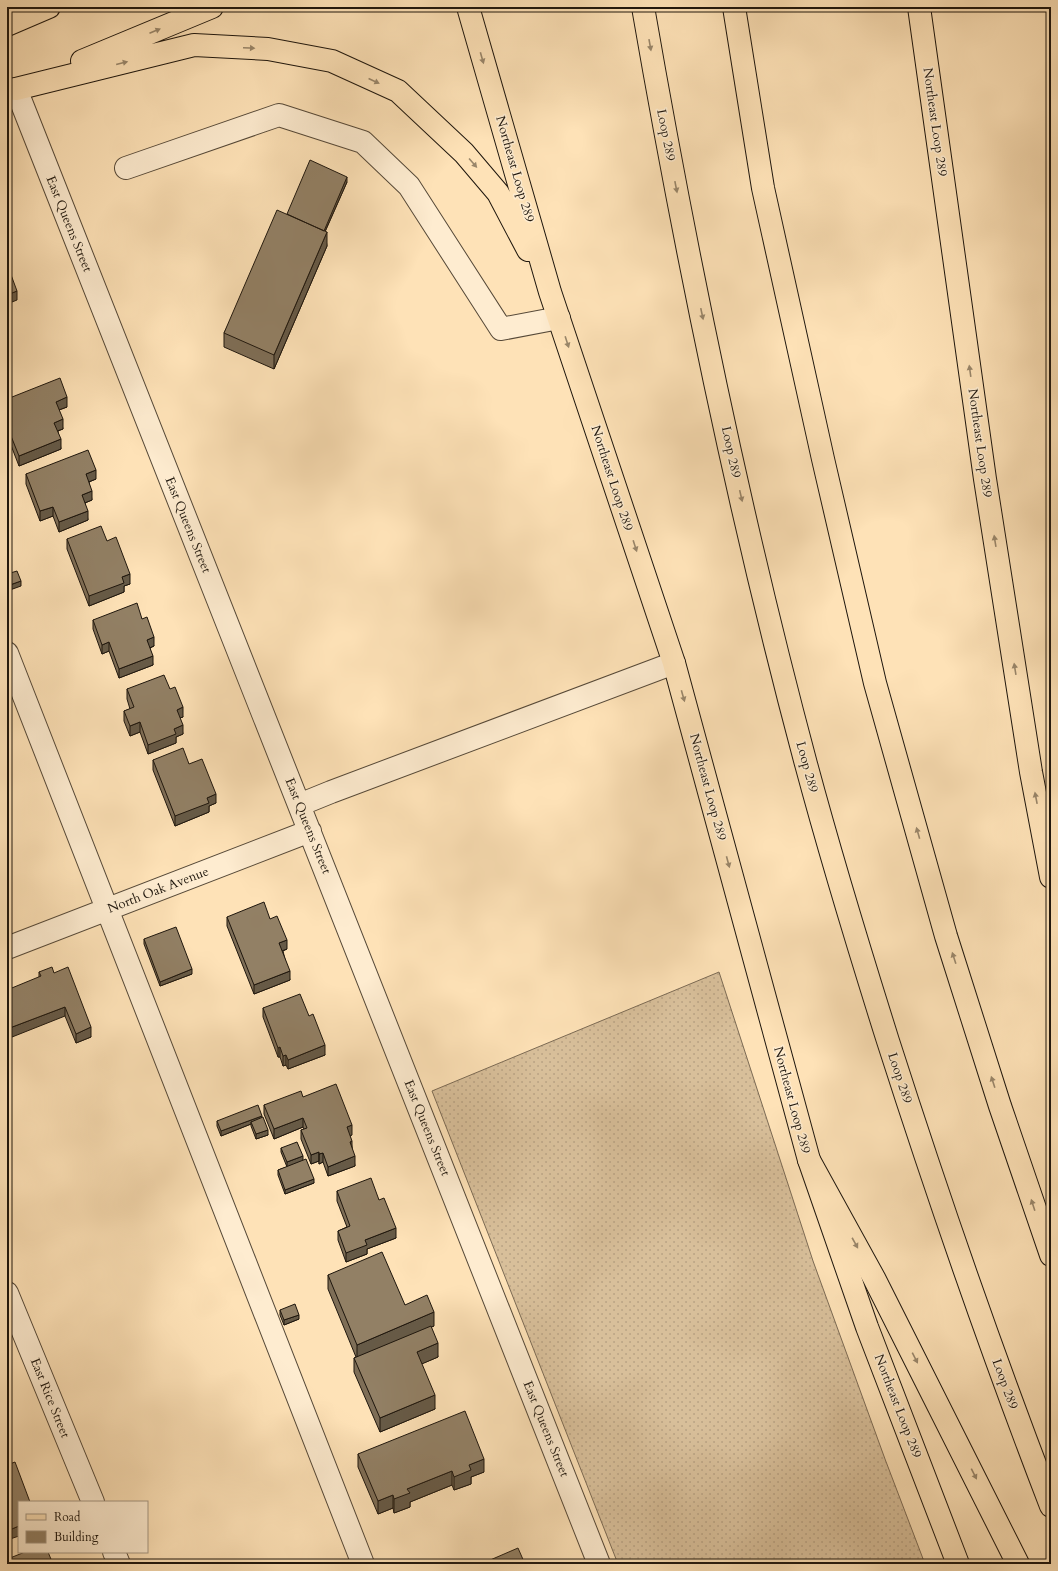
<svg xmlns="http://www.w3.org/2000/svg" width="1058" height="1571" viewBox="0 0 1058 1571" font-family="Cardo,serif">
<style>
.grass{fill:url(#grass-dots);stroke:#7b6a54}
.lines{fill:none;stroke-linecap:round;stroke-linejoin:round}
.minor-casing{stroke:#564938;stroke-width:24}
.major-casing{stroke:#1e160d;stroke-width:24}
.highway-casing{stroke:#1e160d;stroke-width:24}
.minor{stroke:#feecd0;stroke-width:22}
.major{stroke:#fee2b7;stroke-width:22}
.highway{stroke:#fee2b7;stroke-width:22}
.wall{fill:#7e6e57;stroke:#1e160d}
.shaded-wall{fill:#665a47;stroke:#1e160d}
.building{fill:#928065;stroke:#1e160d}
.oneway{fill:#99866a}
.labels{text-anchor:middle;dominant-baseline:central;stroke-width:3;stroke-linejoin:round;paint-order:stroke}
.street-label{font-size:13px;fill:#1e160d;stroke:#feecd0}
</style>
<defs>
<pattern id="grass-dots" width="8" height="8" patternUnits="userSpaceOnUse"><rect width="8" height="8" fill="#d8bf9a"/><path d="M2 2h.1M6 6h.1" fill="none" stroke="#b9a384" stroke-width="1.8" stroke-linecap="round"/></pattern>
</defs>
<rect width="100%" height="100%" fill="#fee2b7"/>
<filter id="stains"><feTurbulence type="fractalNoise" baseFrequency=".005" numOctaves="4"/><feColorMatrix values="0 0 0 0 .2 0 0 0 0 .09 0 0 0 0 .02 0 0 0 .5 -.17"/></filter>
<radialGradient id="worn" r=".72"><stop offset=".6" stop-color="#630" stop-opacity="0"/><stop offset="1" stop-color="#630" stop-opacity=".3"/></radialGradient>
<path class="grass" d="M719 972 813 1261 885 1459 925 1564H618L432 1091Z"/>
<g class="lines">
<defs>
<path id="minor" d="M16 89 599 1564
M126 168 279 115 363 142 409 186 501 329 559 318
M7 653 363 1564
M299 805 331 792 674 663
M7 948 310 831
M7 1293 93 1502
M114 1552 119 1564"/>
<path id="major" d="M468 7 550 292 674 663 809 1160 867 1327 958 1564
M919 7 985 479 1031 772 1051 877
M7 25 49 7
M82 61 212 7
M16 89 194 45 268 49 332 61 398 91 464 153 498 193 528 250"/>
<path id="highway" d="M643 7C687 261 739 514 806 764 831 857 859 949 888 1041 938 1197 992 1353 1051 1506
M734 7 763 188 823 459 875 683 946 936 1000 1106 1051 1255
M809 1160 874 1278 1018 1564"/>
</defs>
<use href="#minor" class="minor-casing"/>
<use href="#major" class="major-casing"/>
<use href="#highway" class="highway-casing"/>
<use href="#minor" class="minor"/>
<use href="#major" class="major"/>
<use href="#highway" class="highway"/>
</g>
<path class="wall" d="M347 182 325 232 327 246 274 369 224 347V333L287 214Z
M7 399 67 407 59 410 63 429 58 431 61 449 19 466 7 435Z
M26 474 96 479 89 482 92 500 85 503 88 520 59 532 53 516 40 521 26 484Z
M67 539 107 541 130 584 124 586V592L89 606 67 549Z
M142 619 154 646 150 648 153 665 119 678 109 651 102 654 93 629V620Z
M127 689H170L183 717 180 718 183 734 176 737V743L148 754 140 732 130 736 124 721V711L130 709 127 699Z
M153 760 189 764 216 803 209 806V812L175 826 153 770Z
M227 917 287 949 283 951 290 980 254 994 227 926Z
M144 939 192 974 160 986 144 944Z
M39 972 54 973 91 1037 76 1043 65 1016 39 977Z
M263 1008 309 1016 325 1055 288 1069 286 1065 283 1066 280 1057H278L263 1017Z
M303 1097 352 1135H350L355 1166 328 1176 323 1162 319 1164V1161L311 1164 301 1139V1130L304 1129 303 1127 274 1139 264 1114V1105Z
M262 1118 268 1135 256 1139 251 1126V1124L221 1136 217 1126V1121Z
M281 1148 303 1161 314 1183 285 1194 278 1175V1170L287 1167 281 1152Z
M337 1191 379 1200 396 1238 367 1249V1254L346 1262 338 1240V1231L347 1227 337 1201Z
M328 1275 405 1305 434 1326 431 1327 438 1357 421 1364 435 1409 380 1432 354 1372V1358L356 1357 328 1289Z
M280 1310 299 1319 284 1325 280 1315Z
M358 1454 484 1472 471 1477V1484L454 1490 452 1485 410 1502V1507L394 1513 393 1508 378 1514 358 1467Z
M10 1558 53 1564H10Z"/>
<path class="shaded-wall" d="M347 177V182L322 238V233Z
M327 232V246L274 369V355Z
M11 260V270L7 271V262Z
M17 291V300L7 304V295Z
M67 397V407L56 411V402Z
M63 419V429L54 432V423Z
M61 439V449L19 466V456Z
M96 470V479L86 483V474Z
M92 491V500L82 504V495Z
M53 507V516L40 521V511Z
M88 511V520L59 532V522Z
M130 574V584L124 586V592L89 606V596L122 577Z
M21 581V586L7 591V586Z
M154 637V646L147 649V640Z
M109 642V651L102 654V645Z
M153 656V665L119 678V669Z
M183 707V717L177 719V710Z
M140 722V732L130 736V726Z
M183 725V734L176 737V743L148 754V745L174 729Z
M216 794V803L209 806V812L175 826V816L207 798Z
M287 940V949L279 952V943Z
M192 969V974L160 986V982Z
M290 971V980L254 994V985Z
M65 1007V1016L7 1039V1029Z
M91 1027V1037L76 1043V1034Z
M325 1045V1055L288 1069V1060Z
M280 1047V1057H278V1048Z
M286 1055V1065L283 1066V1056Z
M262 1116V1120L251 1122V1124L221 1136V1131Z
M303 1118V1127L274 1139V1129Z
M352 1125V1135L347 1137V1127Z
M268 1130V1135L256 1139V1134Z
M352 1141V1150L350 1142Z
M319 1152V1161L311 1164V1155Z
M323 1153V1162L319 1164V1154Z
M303 1156V1161L287 1167V1162Z
M355 1156V1166L328 1176V1167Z
M314 1179V1183L285 1194V1190Z
M396 1228V1238L367 1249V1254L346 1262V1253L365 1240Z
M434 1312V1326L357 1358V1345Z
M299 1315V1319L284 1325V1320Z
M438 1343V1357L417 1366V1352Z
M435 1395V1409L380 1432V1418Z
M484 1459V1472L471 1477V1484L454 1490V1477L469 1465Z
M452 1471V1485L410 1502V1507L394 1513V1499L407 1489Z
M393 1495V1508L378 1514V1501Z
M19 1526V1536L7 1540V1531Z"/>
<path class="building" d="M310 160 347 177 324 231 287 214Z
M277 210 327 232 274 355 224 333Z
M7 250 11 260 7 262Z
M7 264 17 291 7 295Z
M60 378 67 397 56 402 63 419 54 423 61 439 19 456 7 426V399Z
M88 450 96 470 86 474 92 491 82 495 88 511 59 522 53 507 40 511 26 474Z
M101 526 107 541 116 537 130 574 122 577 124 583 89 596 67 539Z
M17 571 21 581 7 586V574Z
M137 603 142 619 147 617 154 637 147 640 153 656 119 669 109 642 102 645 93 620Z
M164 675 170 689 175 687 183 707 177 710 183 725 174 729 176 734 148 745 140 722 130 726 124 711 134 707 127 689Z
M183 748 189 764 202 759 216 794 207 798 209 803 175 816 153 760Z
M264 902 270 919 277 916 287 940 279 943 290 971 254 985 227 917Z
M176 927 192 969 160 982 144 939Z
M52 967 54 973 68 967 91 1027 76 1034 65 1007 7 1029V990L41 976 39 972Z
M300 994 309 1016 313 1014 325 1045 288 1060 286 1055 283 1056 280 1047 278 1048 263 1008Z
M336 1084 352 1125 347 1127 352 1141 350 1142 355 1156 328 1167 323 1153 319 1154V1152L311 1155 301 1130 307 1128 303 1118 274 1129 264 1105 301 1091 303 1097Z
M258 1105 262 1116 221 1131 217 1121Z
M263 1117 268 1130 256 1134 251 1122Z
M297 1142 303 1156 287 1162 281 1148Z
M306 1159 314 1179 285 1190 278 1170Z
M371 1178 379 1200 384 1198 396 1228 365 1240 367 1245 346 1253 338 1231 350 1226 337 1191Z
M382 1252 405 1305 427 1295 434 1312 357 1345 328 1275Z
M295 1304 299 1315 284 1320 280 1310Z
M431 1326 438 1343 417 1352 435 1395 380 1418 354 1358Z
M465 1411 484 1459 469 1465 471 1470 454 1477 452 1471 407 1489 410 1493 394 1499 393 1495 378 1501 358 1454Z
M15 1462 30 1502H19V1526L7 1531V1465Z
M518 1548 525 1564H481Z
M25 1552H48L53 1564H12L10 1558Z"/>
<defs><path id="oneway-solid" d="M-6-.8H1V-3.2L6.5 0L1 3.2V.8H-6Z"/></defs>
<g class="oneway">
<use href="#oneway-solid" transform="translate(155 31) rotate(-23)"/>
<use href="#oneway-solid" transform="translate(650 45) rotate(80)"/>
<use href="#oneway-solid" transform="translate(249 48) rotate(3)"/>
<use href="#oneway-solid" transform="translate(482 58) rotate(74)"/>
<use href="#oneway-solid" transform="translate(122 63) rotate(-14)"/>
<use href="#oneway-solid" transform="translate(374 81) rotate(25)"/>
<use href="#oneway-solid" transform="translate(473 163) rotate(49)"/>
<use href="#oneway-solid" transform="translate(676 187) rotate(79)"/>
<use href="#oneway-solid" transform="translate(702 314) rotate(78)"/>
<use href="#oneway-solid" transform="translate(567 342) rotate(72)"/>
<use href="#oneway-solid" transform="translate(970 371) rotate(-98)"/>
<use href="#oneway-solid" transform="translate(741 496) rotate(77)"/>
<use href="#oneway-solid" transform="translate(995 541) rotate(-99)"/>
<use href="#oneway-solid" transform="translate(635 546) rotate(72)"/>
<use href="#oneway-solid" transform="translate(1015 669) rotate(-99)"/>
<use href="#oneway-solid" transform="translate(683 696) rotate(74)"/>
<use href="#oneway-solid" transform="translate(1036 798) rotate(-101)"/>
<use href="#oneway-solid" transform="translate(918 833) rotate(-106)"/>
<use href="#oneway-solid" transform="translate(728 862) rotate(75)"/>
<use href="#oneway-solid" transform="translate(954 958) rotate(-108)"/>
<use href="#oneway-solid" transform="translate(993 1082) rotate(-108)"/>
<use href="#oneway-solid" transform="translate(1033 1205) rotate(-108)"/>
<use href="#oneway-solid" transform="translate(855 1243) rotate(61)"/>
<use href="#oneway-solid" transform="translate(915 1358) rotate(63)"/>
<use href="#oneway-solid" transform="translate(974 1474) rotate(63)"/>
</g>
<g class="labels">
<g class="street-label">
<text transform="translate(935 122) rotate(82)">Northeast Loop 289</text>
<text transform="translate(666 135) rotate(79)">Loop 289</text>
<text transform="translate(515 169) rotate(74)">Northeast Loop 289</text>
<text transform="translate(69 224) rotate(68)">East Queens Street</text>
<text transform="translate(980 443) rotate(82)">Northeast Loop 289</text>
<text transform="translate(731 452) rotate(78)">Loop 289</text>
<text transform="translate(612 478) rotate(72)">Northeast Loop 289</text>
<text transform="translate(188 525) rotate(68)">East Queens Street</text>
<text transform="translate(807 767) rotate(75)">Loop 289</text>
<text transform="translate(708 787) rotate(75)">Northeast Loop 289</text>
<text transform="translate(308 826) rotate(68)">East Queens Street</text>
<text transform="translate(158 890) rotate(-21)">North Oak Avenue</text>
<text transform="translate(900 1078) rotate(72)">Loop 289</text>
<text transform="translate(792 1100) rotate(75)">Northeast Loop 289</text>
<text transform="translate(427 1128) rotate(68)">East Queens Street</text>
<text transform="translate(1005 1384) rotate(70)">Loop 289</text>
<text transform="translate(50 1398) rotate(68)">East Rice Street</text>
<text transform="translate(898 1406) rotate(69)">Northeast Loop 289</text>
<text transform="translate(546 1429) rotate(68)">East Queens Street</text>
</g>
</g>
<rect width="1058" height="1571" fill="none" stroke="#fee2b7" stroke-width="24"/>
<rect x="8" y="8" width="1042" height="1555" fill="none" stroke="#1e160d" stroke-width="2"/>
<rect x="12" y="12" width="1034" height="1547" fill="none" stroke="#1e160d"/>
<rect x="18" y="1501" width="130" height="52" fill="#feecd0" stroke="#a49682"/>
<rect x="26" y="1514" width="20" height="6" fill="#fee2b7" stroke="#a49682"/>
<text x="54" y="1521" font-size="12" fill="#1e160d">Road</text>
<rect x="26" y="1531" width="20" height="12" fill="#928065" stroke="#a49682"/>
<text x="54" y="1541" font-size="12" fill="#1e160d">Building</text>
<rect width="100%" height="100%" filter="url(#stains)"/>
<rect width="100%" height="100%" fill="url(#worn)"/>
</svg>
